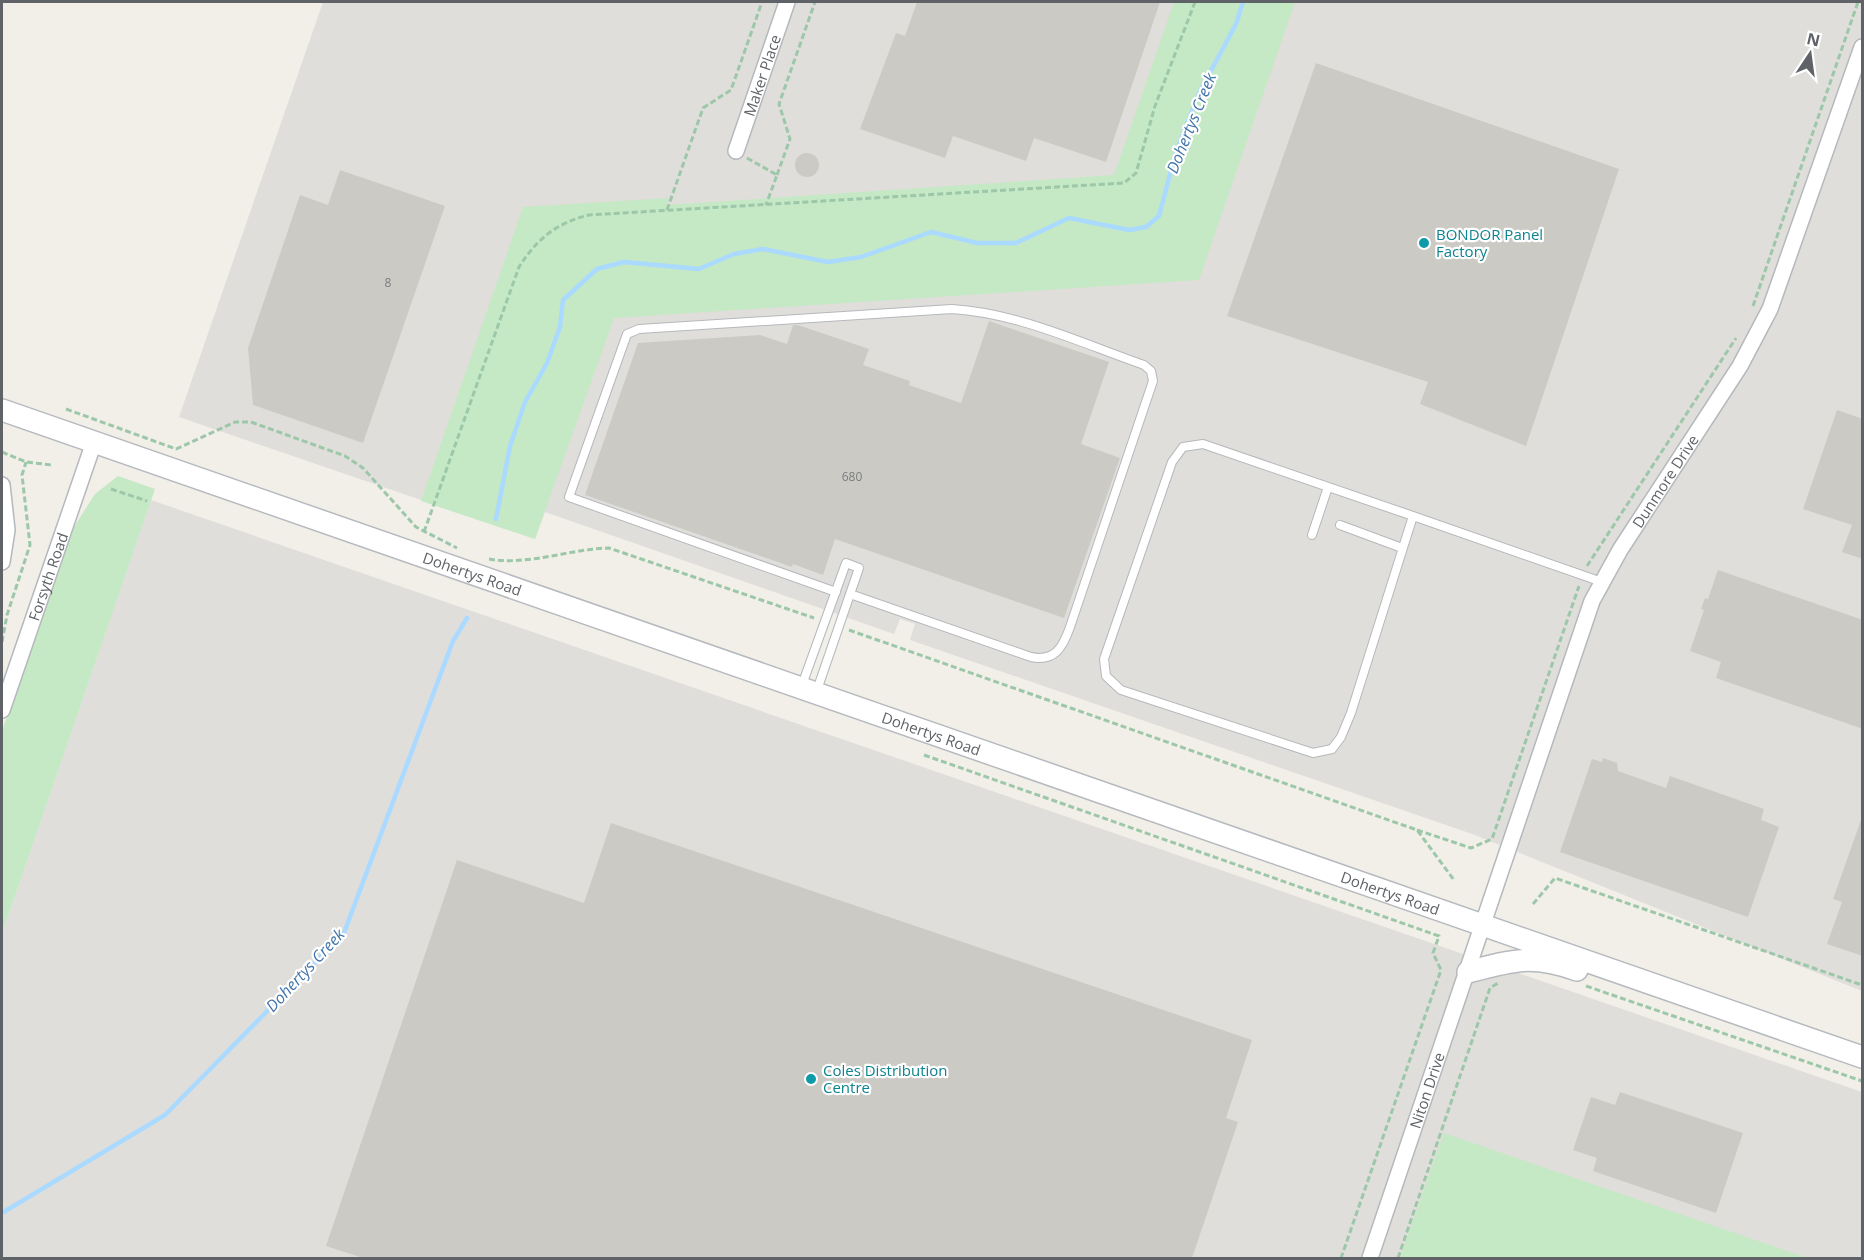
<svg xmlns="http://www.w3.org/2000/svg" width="1864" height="1260" viewBox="0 0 1864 1260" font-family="'Open Sans',sans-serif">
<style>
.industrial{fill:#e0deda}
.green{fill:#c5e8c5}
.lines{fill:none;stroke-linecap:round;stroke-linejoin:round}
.stream{stroke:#aadaff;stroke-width:4.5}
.building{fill:#cccac5}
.lane-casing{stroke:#b5b8bc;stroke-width:10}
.street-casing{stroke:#b5b8bc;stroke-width:18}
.secondary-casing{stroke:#b6babf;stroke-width:24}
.path{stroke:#9cc7a9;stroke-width:3;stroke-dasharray:6 3;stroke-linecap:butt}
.lane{stroke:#fff;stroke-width:8}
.street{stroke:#fff;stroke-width:15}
.secondary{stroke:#fff;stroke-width:21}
.culture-dot{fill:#0f9aa8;stroke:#fff;stroke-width:2}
.labels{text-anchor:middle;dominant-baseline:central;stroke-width:4.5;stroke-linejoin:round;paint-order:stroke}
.number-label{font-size:12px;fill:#7a7d7f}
.street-label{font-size:15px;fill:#5f6368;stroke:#fff}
.culture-label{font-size:15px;fill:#0d838f;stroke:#fff;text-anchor:start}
.water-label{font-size:16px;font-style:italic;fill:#4174aa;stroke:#fff}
</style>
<rect width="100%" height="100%" fill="#f1efe8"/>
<path class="industrial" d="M323 2H1862V991L1475 835 910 640 915 624 900 619 894 634 545 512 535 539 179 417Z
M151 500 1862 1092V1258H2V934Z"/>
<path class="green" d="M1174 2H1295L1199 280 614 318 535 539 421 501 523 207 668 198 667 205 1114 175Z
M118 476 155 489 2 934V731L70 533 95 494Z
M1444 1133 1808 1258H1400Z"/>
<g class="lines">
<path class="stream" d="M496 519 510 446 525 402 547 363 560 327 563 300 597 269 624 262 699 269 734 254 763 249 828 262 861 257 931 232 977 243H1016L1069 218 1129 230 1146 227 1159 216 1176 152 1199 93 1236 24 1243 2
M2 1213 165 1115 344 933 453 641 467 618"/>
</g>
<path class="building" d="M917 2H1160L1106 162 1034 138 1026 161 953 136 945 158 860 129 896 33 905 36Z
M1316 63 1619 169 1526 446 1420 404 1428 382 1227 316Z
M795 165a12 12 0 1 1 24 0a12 12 0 1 1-24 0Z
M340 170 445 206 363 443 253 405 248 348 300 195 328 205Z
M989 321 1109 362 1081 444 1120 458 1064 618 835 539 823 575 793 564 792 567 585 495 638 343 760 335 787 344 793 325H798L869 349 863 365 910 381 909 385 961 403Z
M1837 410 1863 419V559L1842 552 1852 525 1803 509Z
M1718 570 1863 620V729L1716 678 1721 662 1690 651 1704 610 1701 609 1705 598 1708 599Z
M1603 758 1617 763 1618 771 1666 788 1670 776 1764 809 1761 820 1779 827 1748 917 1560 852 1592 759 1602 762Z
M1861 820H1863V956L1827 944 1842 902 1833 899Z
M611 823 1252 1040 1226 1118 1238 1122 1192 1258H363L326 1246 457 860 584 903Z
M1620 1092 1743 1133 1716 1213 1593 1171 1597 1158 1573 1150 1591 1097 1615 1105Z"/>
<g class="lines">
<defs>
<path id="lane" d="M1413 516 1203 444 1183 447 1172 462 1104 659 1106 676 1121 690 1313 753 1332 749 1341 737 1351 713 1413 516 1602 582
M1340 525 1402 548
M1312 535 1328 487
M836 592 569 497 627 334 639 329 952 309C1018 313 1081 343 1144 365L1151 371 1153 381 1070 627C1063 647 1055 662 1031 657L850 594
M802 685 846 563 859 568 817 690"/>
<g id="street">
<path id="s1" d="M736 151 787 2"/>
<path d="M2 485 7 530 2 562"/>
<path id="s2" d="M2 710 94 442"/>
<path id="s3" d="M1370 1258 1592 601 1620 550 1740 366 1770 309 1862 47"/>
</g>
<g id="secondary">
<path id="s4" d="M2 410 1862 1057"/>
<path d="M1468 972C1513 960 1532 954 1577 970"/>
</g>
</defs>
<use href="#lane" class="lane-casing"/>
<use href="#street" class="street-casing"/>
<use href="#secondary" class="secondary-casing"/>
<path class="path" d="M747 158 777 175 766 205
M777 175 790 139 779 104 815 2
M667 210 703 108 731 90 762 2
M1753 306 1858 2
M66 409 176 449 235 422H251L345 456 363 468 416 527 457 548
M2 452 26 462 52 465
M111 489 147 501
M424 532 519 267C537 239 556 223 589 215L1124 183 1136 173 1155 106 1195 2
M489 559C527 566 570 549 609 548L814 618
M1587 566 1736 338
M849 630 1417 830 1454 880
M2 642 7 615 30 545 22 475 26 462
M924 755 1439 936 1433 953 1441 970 1341 1258
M1417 830 1471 848 1492 839 1579 586
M1533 904 1555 878 1862 985
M1586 986 1862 1081
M1398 1258 1490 988 1498 983"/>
<use href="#lane" class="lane"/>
<use href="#street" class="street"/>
<use href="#secondary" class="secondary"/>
</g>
<g class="culture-dot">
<circle cx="1424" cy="243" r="6"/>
<circle cx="811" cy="1079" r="6"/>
</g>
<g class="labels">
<g class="number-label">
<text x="388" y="282">8</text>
<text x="852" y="476">680</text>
</g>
<g class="street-label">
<text stroke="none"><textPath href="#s1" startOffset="80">Maker Place</textPath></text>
<text stroke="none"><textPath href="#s3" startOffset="834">Dunmore Drive</textPath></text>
<text stroke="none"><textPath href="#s4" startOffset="498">Dohertys Road</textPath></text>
<text stroke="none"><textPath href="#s2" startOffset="141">Forsyth Road</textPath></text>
<text stroke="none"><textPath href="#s4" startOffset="984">Dohertys Road</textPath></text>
<text stroke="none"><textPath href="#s4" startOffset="1470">Dohertys Road</textPath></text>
<text stroke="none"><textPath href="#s3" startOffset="177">Niton Drive</textPath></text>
</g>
<g class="culture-label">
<text x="1436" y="234">BONDOR Panel<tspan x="1436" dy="17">Factory</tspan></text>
<text x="823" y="1070">Coles Distribution<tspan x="823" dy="17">Centre</tspan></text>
</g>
<g class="water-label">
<text transform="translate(1191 123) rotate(-68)">Dohertys Creek</text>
<text transform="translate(305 970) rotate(-47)">Dohertys Creek</text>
</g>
</g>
<rect width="1864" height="1260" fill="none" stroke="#5f6368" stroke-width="6"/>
<g transform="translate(1810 54) rotate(13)" stroke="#ffffff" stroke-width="4.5" paint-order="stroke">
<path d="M0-4.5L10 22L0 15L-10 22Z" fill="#5f6368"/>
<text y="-9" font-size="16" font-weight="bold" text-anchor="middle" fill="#5f6368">N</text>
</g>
</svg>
